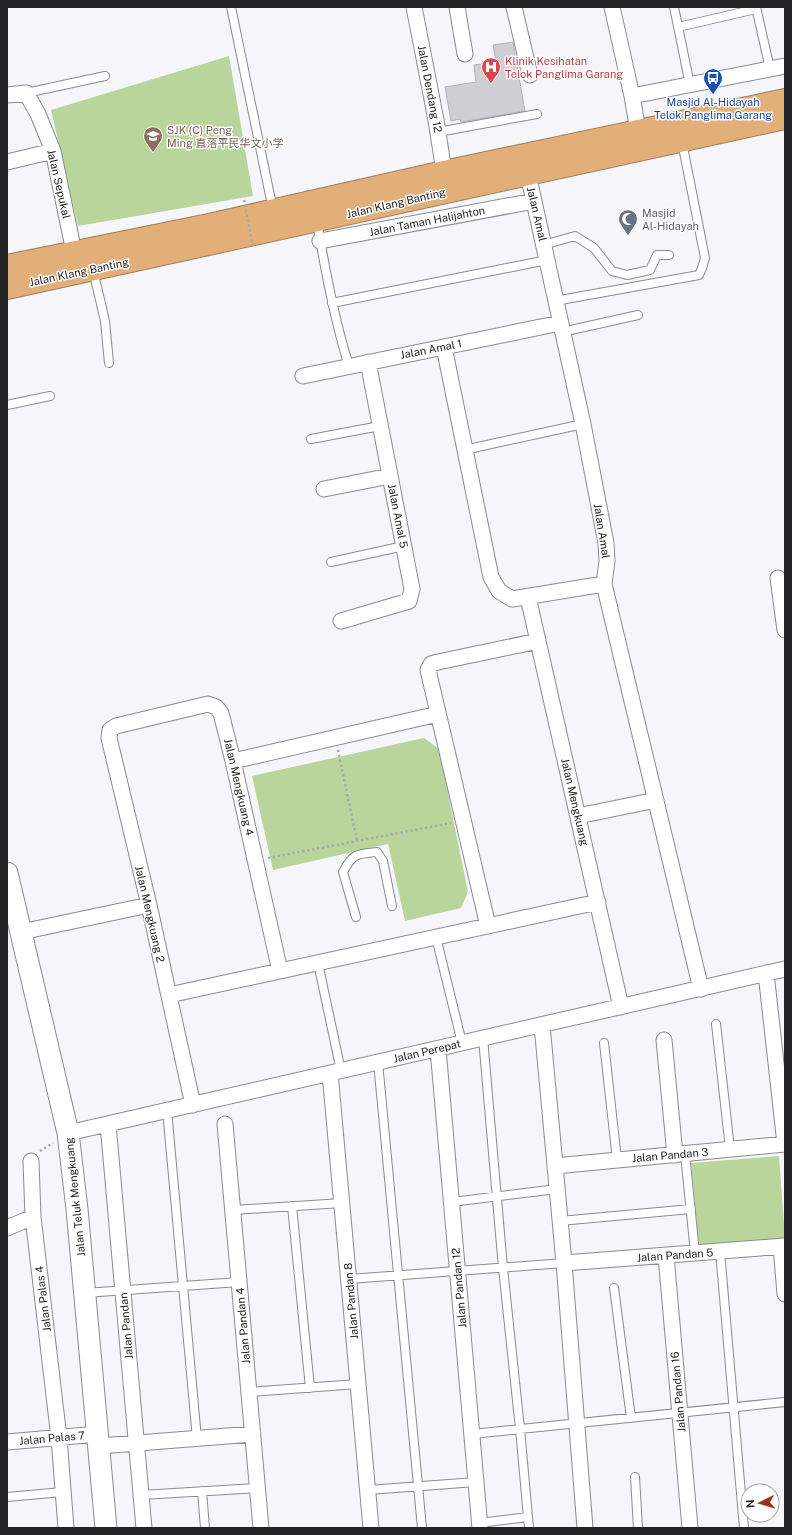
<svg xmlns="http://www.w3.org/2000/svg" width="792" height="1535" viewBox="0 0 792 1535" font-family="'Public Sans','Noto Sans SC',sans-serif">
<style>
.green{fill:#b9d59c}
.building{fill:#cfcfd3;stroke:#b3b2b7}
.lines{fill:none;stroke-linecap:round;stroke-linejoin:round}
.lane-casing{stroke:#8b8a8e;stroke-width:10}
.street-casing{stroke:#8b8a8e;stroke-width:17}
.secondary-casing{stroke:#8b8a8e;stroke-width:23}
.highway-casing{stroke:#9f7e5b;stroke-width:24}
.path{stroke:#a6a6a9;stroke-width:2.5;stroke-dasharray:2 3;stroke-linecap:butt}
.lane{stroke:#fff;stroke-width:8}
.street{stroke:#fff;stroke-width:15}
.secondary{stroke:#fff;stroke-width:21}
.highway{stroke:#e3af79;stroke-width:22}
.path-bridge{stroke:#a6a6a9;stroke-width:2.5;stroke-dasharray:2 3;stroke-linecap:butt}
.labels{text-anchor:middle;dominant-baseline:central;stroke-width:3;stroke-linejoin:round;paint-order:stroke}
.health-label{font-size:11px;fill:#be3a42;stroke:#fff;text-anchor:start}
.street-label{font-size:11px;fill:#222224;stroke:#fff}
.transit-label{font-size:11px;fill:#164399;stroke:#fff}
.education-label{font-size:11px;fill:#785e54;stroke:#fff;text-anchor:start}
.worship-label{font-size:11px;fill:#5b616d;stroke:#fff;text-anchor:start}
</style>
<rect width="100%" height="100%" fill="#f6f5fa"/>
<path class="green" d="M229 56 253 196 78 226 51 110Z
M424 738 439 749 468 892 461 908 405 921 388 844 273 870 252 776Z
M779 1156 785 1239 699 1247 691 1163Z"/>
<path class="building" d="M513 42 525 111 461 122 460 119 451 121 445 87 476 82 474 65 496 62 493 45Z"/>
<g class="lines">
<defs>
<path id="lane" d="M231 7 273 210
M674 7 690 85
M756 7 770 69
M678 27 756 9
M26 93 105 76
M438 132 537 114
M317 221C325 270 334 319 349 366
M543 245 575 236 594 248 612 271 627 275 650 270 657 255H669
M93 270 105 321 109 363
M555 301 699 275 702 268 705 258 682 142
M332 303 547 260
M562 332 638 315
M7 405 50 396
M311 439 380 426
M464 450 583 424
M331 562 404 546
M356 917 343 872C353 853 357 854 377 852L383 861 392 906
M436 937 462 1043
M318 963 341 1071
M716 1024 730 1149
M483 1038 503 1268 520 1429 529 1528
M604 1043 617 1160
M378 1062 422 1528
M167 1110 197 1439
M685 1154 695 1253
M452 1202 557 1189
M292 1206 310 1388
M233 1210 342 1203
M560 1221 691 1209
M720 1251 744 1528
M349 1279 564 1263
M614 1288 631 1418
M85 1293 239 1282
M249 1392 358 1384
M472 1434 785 1402
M635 1477 638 1528
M368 1490 476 1482
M202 1491 205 1528
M141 1495 258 1488
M7 1497 63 1492
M479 1523 528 1517"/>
<path id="street" d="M414 7 436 120 444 172
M457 7 465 54
M514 7 530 75
M612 7 632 96 638 131
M7 95 26 93 38 114 53 151 74 252
M632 96 785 66
M7 162 53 151
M528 174 583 424 606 543 607 561 604 584 701 989
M320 241 534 201
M444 347 491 577 499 591 512 599 604 584
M303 376 560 323
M324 489 390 476
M778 578 785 630
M528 597 621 1007
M341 621 409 601 412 589 368 362
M233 761 438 714
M578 816 656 800
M488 926 428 670 431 664 438 662 538 641
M21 932 149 905
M766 973 785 1144
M169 995 598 902
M542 1025 564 1263 585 1528
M664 1040 675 1155
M438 1049 480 1528
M330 1073 371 1528
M193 1105 149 905 109 738 110 730 116 726 208 704 216 707 221 713 233 761 280 971
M108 1124 144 1528
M225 1124 261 1528
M68 1133 785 969
M31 1161 33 1217 59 1438 66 1528
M555 1166 785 1144
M7 1228 33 1217
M781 1246 785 1294
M666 1256 690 1528
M564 1263 785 1246
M7 1442 98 1434
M99 1446 253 1434"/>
<path id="secondary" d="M7 873 68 1133 77 1209 106 1528"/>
<path id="highway" d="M7 266 209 225 444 172 785 100
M7 288 785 118"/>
</defs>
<use href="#lane" class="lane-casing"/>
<use href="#street" class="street-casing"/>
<use href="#secondary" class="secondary-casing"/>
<use href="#highway" class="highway-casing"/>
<path class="path" d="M338 750 357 841
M268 858 451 823
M40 1151 53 1143"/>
<use href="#lane" class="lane"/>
<use href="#street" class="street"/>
<use href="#secondary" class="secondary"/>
<use href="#highway" class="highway"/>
<path class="path-bridge" d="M244 200 253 247"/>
</g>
<defs>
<symbol id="hospital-pin" viewBox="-11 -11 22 30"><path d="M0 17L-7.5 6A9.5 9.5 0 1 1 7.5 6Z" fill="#e0444e" stroke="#fff"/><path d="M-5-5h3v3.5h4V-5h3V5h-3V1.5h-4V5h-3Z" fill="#fff"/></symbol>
<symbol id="bus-pin" viewBox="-11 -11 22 30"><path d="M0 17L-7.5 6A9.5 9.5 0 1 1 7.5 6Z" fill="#1a4fb4" stroke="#fff"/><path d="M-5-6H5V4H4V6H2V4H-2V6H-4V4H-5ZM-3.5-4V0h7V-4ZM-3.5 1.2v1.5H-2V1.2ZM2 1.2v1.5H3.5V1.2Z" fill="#fff"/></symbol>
<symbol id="school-pin" viewBox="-11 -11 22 30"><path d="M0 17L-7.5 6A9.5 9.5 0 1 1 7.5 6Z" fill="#8d6e63" stroke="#fff"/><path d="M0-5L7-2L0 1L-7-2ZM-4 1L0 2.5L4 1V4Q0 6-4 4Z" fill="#fff"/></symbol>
<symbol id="mosque-pin" viewBox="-11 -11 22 30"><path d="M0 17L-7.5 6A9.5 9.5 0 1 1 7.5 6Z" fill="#6b7280" stroke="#fff"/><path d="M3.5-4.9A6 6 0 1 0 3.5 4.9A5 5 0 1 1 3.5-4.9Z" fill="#fff"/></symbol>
</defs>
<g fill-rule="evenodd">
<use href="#hospital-pin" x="480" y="56" width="22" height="30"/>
<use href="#bus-pin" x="702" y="67" width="22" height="30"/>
<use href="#school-pin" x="142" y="125" width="22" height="30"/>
<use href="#mosque-pin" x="617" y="208" width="22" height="30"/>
</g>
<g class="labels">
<g class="health-label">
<text x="505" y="61">Klinik Kesihatan<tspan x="505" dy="13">Telok Panglima Garang</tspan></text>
</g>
<g class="street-label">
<text transform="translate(430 89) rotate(79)">Jalan Dendang 12</text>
<text transform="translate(59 184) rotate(77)">Jalan Sepukal</text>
<text transform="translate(396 203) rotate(-13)">Jalan Klang Banting</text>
<text transform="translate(537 214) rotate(77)">Jalan Amal</text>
<text transform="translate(427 221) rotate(-11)">Jalan Taman Halijahton</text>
<text transform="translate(79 272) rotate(-12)">Jalan Klang Banting</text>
<text transform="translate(431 349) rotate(-11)">Jalan Amal 1</text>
<text transform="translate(398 516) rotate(79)">Jalan Amal 5</text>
<text transform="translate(602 531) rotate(81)">Jalan Amal</text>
<text transform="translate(239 787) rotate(77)">Jalan Mengkuang 4</text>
<text transform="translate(575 802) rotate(77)">Jalan Mengkuang</text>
<text transform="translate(150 914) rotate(77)">Jalan Mengkuang 2</text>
<text transform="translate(427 1051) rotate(-13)">Jalan Perepat</text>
<text transform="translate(670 1155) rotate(-5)">Jalan Pandan 3</text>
<text transform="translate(75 1197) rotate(-96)">Jalan Teluk Mengkuang</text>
<text transform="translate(675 1255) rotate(-4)">Jalan Pandan 5</text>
<text transform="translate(459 1288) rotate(-95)">Jalan Pandan 12</text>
<text transform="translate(43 1299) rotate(-97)">Jalan Palas 4</text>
<text transform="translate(351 1301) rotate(-95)">Jalan Pandan 8</text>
<text transform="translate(126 1326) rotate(-95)">Jalan Pandan</text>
<text transform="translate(243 1326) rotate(-95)">Jalan Pandan 4</text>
<text transform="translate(678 1392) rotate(-95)">Jalan Pandan 16</text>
<text transform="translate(52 1438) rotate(-5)">Jalan Palas 7</text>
</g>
<g class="transit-label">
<text x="713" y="102">Masjid Al-Hidayah<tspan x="713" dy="13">Telok Panglima Garang</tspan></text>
</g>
<g class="education-label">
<text x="167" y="130">SJK (C) Peng<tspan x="167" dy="13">Ming 直落平民华文小学</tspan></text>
</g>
<g class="worship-label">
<text x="642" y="213">Masjid<tspan x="642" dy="13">Al-Hidayah</tspan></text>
</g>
</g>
<rect width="792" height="1535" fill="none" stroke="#222224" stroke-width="16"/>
<g transform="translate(760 1503) rotate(265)"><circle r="19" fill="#ffffff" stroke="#a7a7a7"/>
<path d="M0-3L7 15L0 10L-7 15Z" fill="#9c321f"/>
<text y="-6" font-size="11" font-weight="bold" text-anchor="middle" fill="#222224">N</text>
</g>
</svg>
